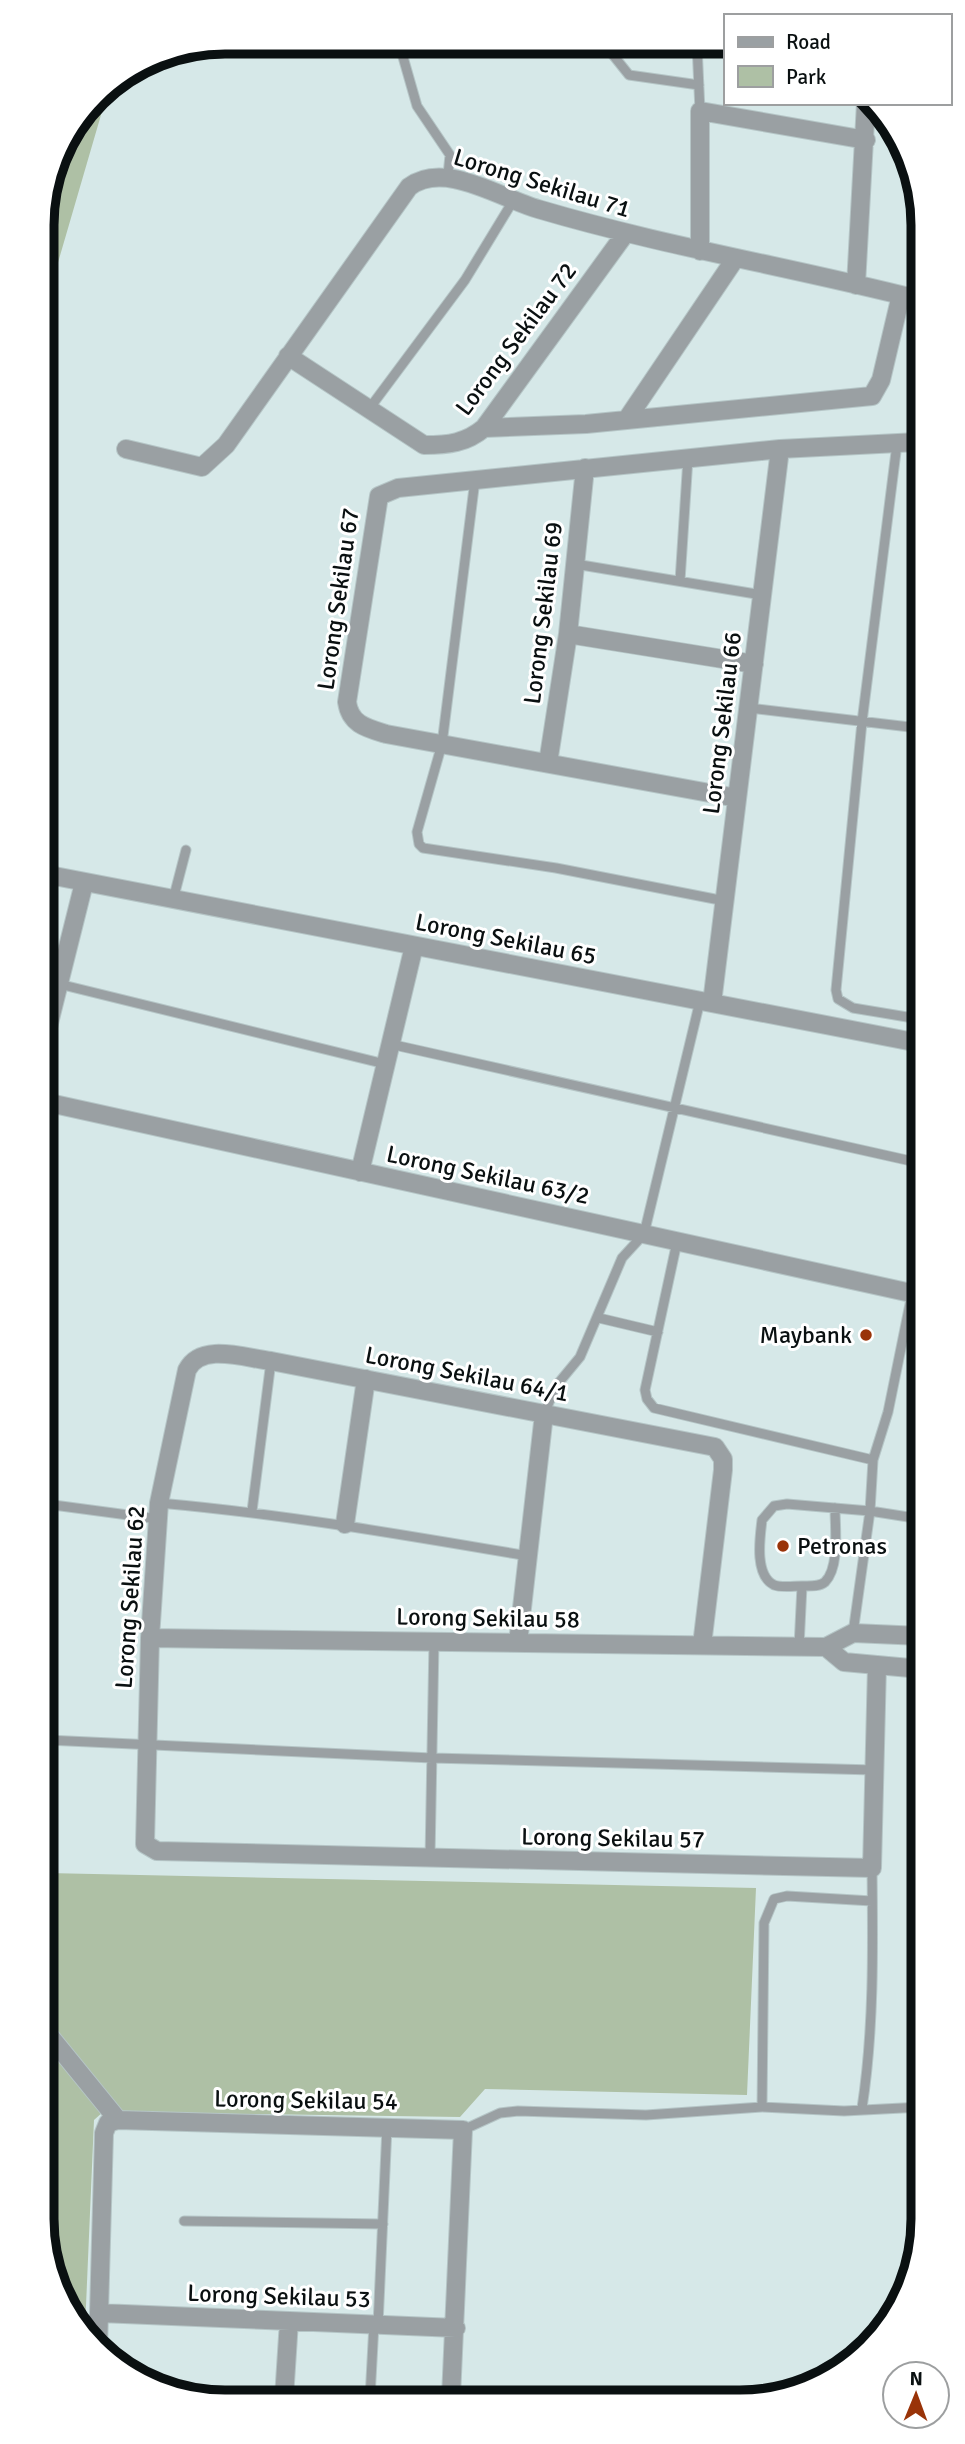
<svg xmlns="http://www.w3.org/2000/svg" width="965" height="2444" viewBox="0 0 965 2444" font-family="Signika,sans-serif">
<style>
.green{fill:#aec0a5}
.lines{fill:none;stroke-linecap:round;stroke-linejoin:round}
.service-casing{stroke:#b5c5c6;stroke-width:11}
.minor-casing{stroke:#b5c5c6;stroke-width:20}
.service{stroke:#9aa0a3;stroke-width:9}
.minor{stroke:#9aa0a3;stroke-width:18}
.poi-dot{fill:#993308;stroke:#fff;stroke-width:2.5}
.labels{text-anchor:middle;dominant-baseline:central;stroke-width:6;stroke-linejoin:round;paint-order:stroke}
.street-label{font-size:24px;fill:#0a1011;stroke:#fff}
.poi-label{font-size:24px;fill:#0a1011;stroke:#fff;text-anchor:end}
.rim{fill:none;stroke:#0a1011;stroke-width:9}
</style>
<rect width="100%" height="100%" fill="#d6e8e8"/>
<path class="green" d="M110 84 43 314 42 213 61 145Z
M47 1873 756 1888 747 2095 485 2089 460 2117 103 2112 94 2120 85 2329 48 2266Z"/>
<g class="lines">
<defs>
<path id="service" d="M399 43 417 106 450 155 448 175
M697 45 700 111
M613 55 629 75 699 85
M369 409 465 280 513 201
M897 444 862 722 836 990 838 999 853 1008 919 1019
M475 480 442 744 417 832 419 844 423 848 556 868 725 901
M575 564 762 595
M680 581 688 458
M749 708 918 728
M173 900 186 850
M59 984 385 1064
M390 1044 920 1163
M677 1242 645 1390 647 1399 654 1408 873 1460 888 1412 912 1294
M599 1318 658 1332
M544 1414 556 1386 580 1357 622 1258 644 1234 700 1001
M159 1503C283 1514 405 1535 528 1556
M46 1504 158 1519
M252 1511 271 1361
M46 1541 49 1505
M802 1586C810 1586 819 1587 825 1582 840 1567 835 1528 835 1508
M853 1633 870 1511 921 1519
M799 1647 802 1586C794 1586 781 1588 774 1585 754 1575 760 1537 762 1520L774 1506 787 1504 870 1511 873 1460
M47 1740 432 1758 874 1770
M430 1859 434 1641
M872 1901 787 1896 774 1899 764 1923 762 2107 844 2111 922 2107
M862 2108C874 2030 873 1947 872 1868
M463 2130 500 2113 518 2111 646 2115 762 2107
M184 2221 383 2224
M378 2325 387 2127
M370 2398 374 2324"/>
<path id="minor" d="M700 251V111L866 140
M856 285 866 103
M288 356 424 445C449 445 466 443 484 428L625 234
M627 419 735 259
M484 428 586 424 872 396 881 380 901 295
M126 449 202 467 226 445 409 187C444 160 500 198 538 209 663 246 791 267 917 299
M568 634 754 664
M548 763 568 634 585 468
M737 798 386 734C366 728 350 724 347 702L379 496 398 488 780 449 918 442
M44 874 919 1043
M712 1003 780 449
M45 1039 84 883
M45 1102 920 1295
M360 1172 414 946
M345 1524 366 1379
M150 1638 826 1647 853 1633 921 1636
M518 1643 544 1414
M702 1645 723 1470V1459L715 1447 271 1361C245 1358 201 1342 187 1370L159 1503 150 1638 145 1844 157 1851 872 1868 877 1665
M826 1647 844 1662 921 1669
M48 2034 118 2120
M100 2313 456 2328
M98 2349 104 2133 108 2123 118 2120 463 2130 451 2397
M284 2398 289 2321"/>
</defs>
<use href="#service" class="service-casing"/>
<use href="#minor" class="minor-casing"/>
<use href="#service" class="service"/>
<use href="#minor" class="minor"/>
</g>
<g class="poi-dot">
<circle cx="866" cy="1335" r="7"/>
<circle cx="783" cy="1546" r="7"/>
</g>
<g class="labels">
<g class="street-label">
<text transform="translate(542 183) rotate(17)">Lorong Sekilau 71</text>
<text transform="translate(516 339) rotate(-53)">Lorong Sekilau 72</text>
<text transform="translate(338 599) rotate(-82)">Lorong Sekilau 67</text>
<text transform="translate(543 613) rotate(-83)">Lorong Sekilau 69</text>
<text transform="translate(722 723) rotate(-83)">Lorong Sekilau 66</text>
<text transform="translate(506 939) rotate(11)">Lorong Sekilau 65</text>
<text transform="translate(488 1175) rotate(12)">Lorong Sekilau 63/2</text>
<text transform="translate(467 1374) rotate(11)">Lorong Sekilau 64/1</text>
<text transform="translate(130 1597) rotate(-86)">Lorong Sekilau 62</text>
<text transform="translate(488 1618) rotate(1)">Lorong Sekilau 58</text>
<text transform="translate(613 1838) rotate(1)">Lorong Sekilau 57</text>
<text transform="translate(306 2100) rotate(1)">Lorong Sekilau 54</text>
<text transform="translate(279 2296) rotate(2)">Lorong Sekilau 53</text>
</g>
<g class="poi-label">
<text x="852" y="1335">Maybank</text>
<text x="797" y="1546" text-anchor="start">Petronas</text>
</g>
</g>
<path d="M0 0H965V2444H0ZM225 54H740A171 171 0 0 1 911 225V2219A171 171 0 0 1 740 2390H225A171 171 0 0 1 54 2219V225A171 171 0 0 1 225 54Z" fill="#fff" fill-rule="evenodd"/>
<path class="rim" d="M225 54H740A171 171 0 0 1 911 225V2219A171 171 0 0 1 740 2390H225A171 171 0 0 1 54 2219V225A171 171 0 0 1 225 54Z"/>
<rect x="724" y="14" width="228" height="91" fill="#ffffff" stroke="#9d9fa0" stroke-width="2"/>
<rect x="738" y="37" width="35" height="10" fill="#9aa0a3" stroke="#9d9fa0" stroke-width="2"/>
<text x="786" y="49" font-size="21" fill="#0a1011">Road</text>
<rect x="738" y="66" width="35" height="21" fill="#aec0a5" stroke="#9d9fa0" stroke-width="2"/>
<text x="786" y="84" font-size="21" fill="#0a1011">Park</text>
<g transform="translate(916 2395) rotate(1)"><circle r="33" fill="#ffffff" stroke="#9d9fa0" stroke-width="2"/>
<path d="M0-5L12 26L0 18L-12 26Z" fill="#993308"/>
<text y="-10" font-size="19" font-weight="bold" text-anchor="middle" fill="#0a1011">N</text>
</g>
</svg>
